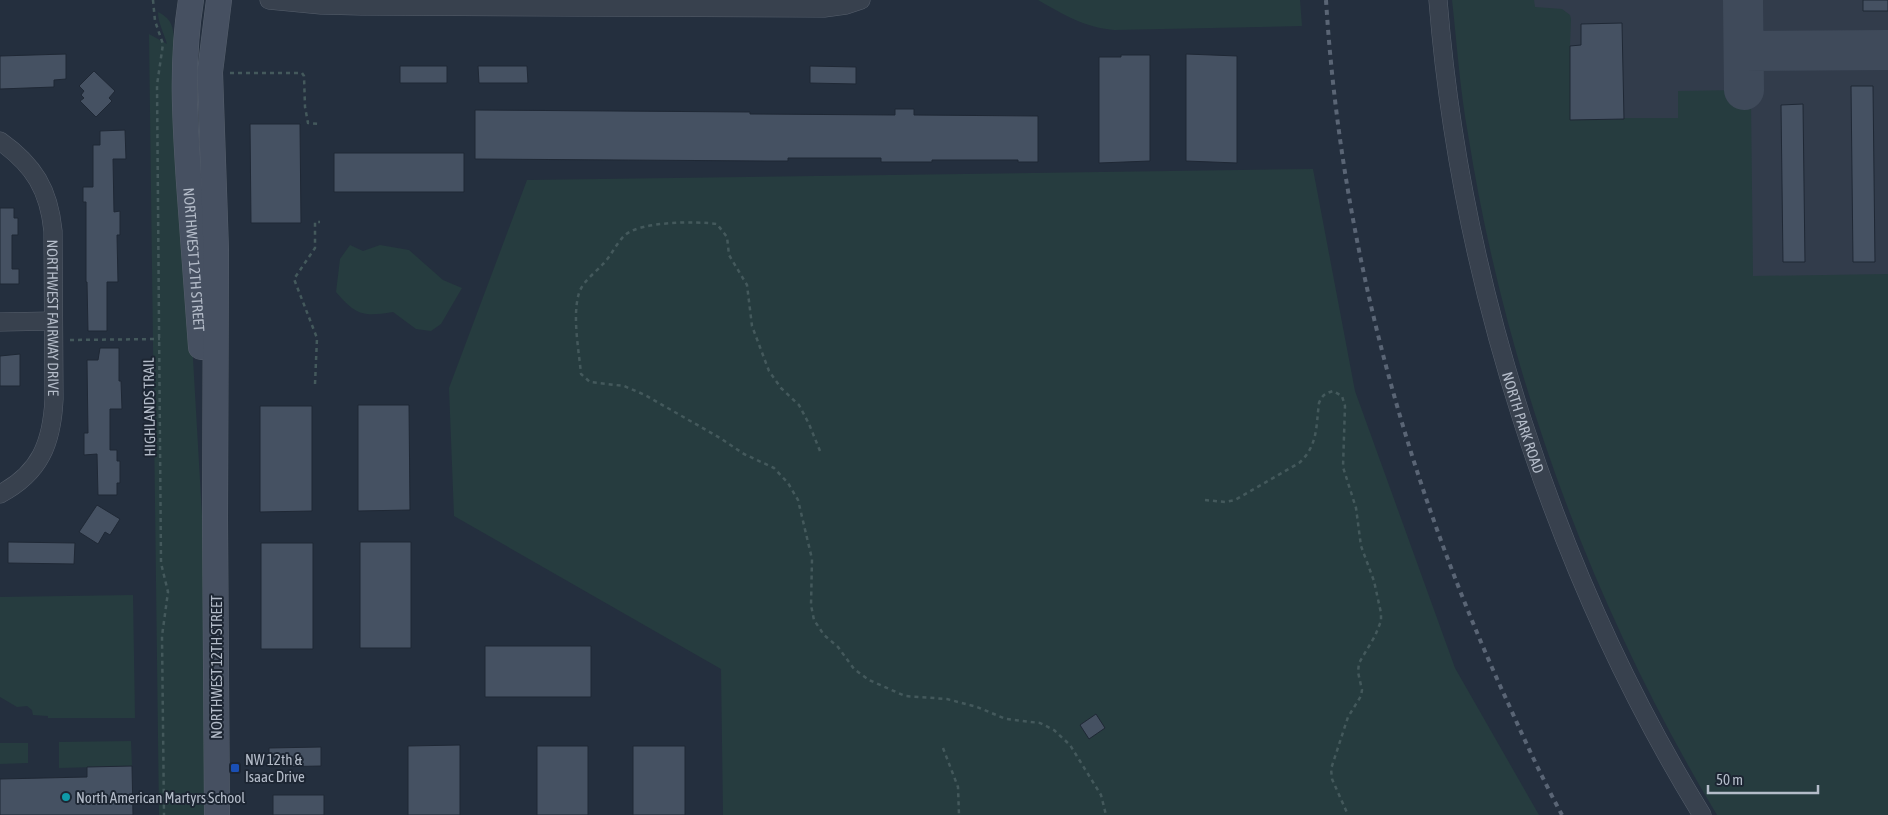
<svg xmlns="http://www.w3.org/2000/svg" width="1888" height="815" viewBox="0 0 1888 815" font-family="'Asap Condensed',sans-serif">
<style>
.airport{fill:#323c4b}
.green{fill:#263c3f}
.lines{fill:none;stroke-linecap:round;stroke-linejoin:round}
.taxiway{stroke:#3f4a5a;stroke-width:40}
.building{fill:#455162;stroke:#1f2835}
.minor-casing{stroke:#565f6c;stroke-width:19}
.secondary-casing{stroke:#565f6c;stroke-width:26}
.path{stroke:#44595c;stroke-width:2.5;stroke-dasharray:4 4;stroke-linecap:butt}
.minor{stroke:#38414e;stroke-width:18}
.secondary{stroke:#465061;stroke-width:25}
.rail{stroke:#5a6575;stroke-width:4;stroke-dasharray:5 5;stroke-linecap:butt}
.transit-dot{fill:#1a4fb4;stroke:#1d2633;stroke-width:2}
.culture-dot{fill:#0f9aa8;stroke:#1d2633;stroke-width:2}
.labels{text-anchor:middle;dominant-baseline:central;stroke-width:4;stroke-linejoin:round;paint-order:stroke}
.street-label{font-size:15px;fill:#b4bcc9;stroke:#1d2633}
.poi-label{font-size:15px;fill:#b4bcc9;stroke:#1d2633;text-anchor:start}
</style>
<rect width="100%" height="100%" fill="#242f3e"/>
<path class="airport" d="M1471 0H1888V815Z"/>
<path class="green" d="M1038 0H1300L1302 26 1114 30C1084 27 1064 15 1038 0Z
M1452 0H1534L1535 7 1562 9 1570 15 1571 19 1570 46 1571 120 1623 119 1624 118H1678V91L1739 90 1751 102 1753 276 1888 274V815H1717C1592 607 1506 374 1468 134 1460 90 1457 45 1452 0Z
M158 12C174 20 173 29 175 46L205 567 207 815H159L149 34 167 44C164 33 158 23 158 12Z
M1313 169 1355 391 1455 668 1539 815H723L721 669 454 516 449 388 527 180Z
M350 245 363 251 380 245 409 250 443 280 462 288 441 324 431 331 416 329 393 312C362 317 356 315 336 292L340 259Z
M133 595 135 718H48V716L33 715 32 710 27 706 17 707 0 697V597Z
M131 741 132 766 59 768V742Z
M0 743H28V763L0 764Z"/>
<g class="lines">
<path class="taxiway" d="M1743 0 1744 90
M1744 51 1888 50"/>
</g>
<path class="building" d="M1863 0H1888V11H1863Z
M1622 23 1624 119 1570 120V46L1581 45V24Z
M66 54V79L54 80V87L0 89V56Z
M1186 54 1237 56V163L1186 161Z
M1121 55H1150V161L1099 163V57H1121Z
M400 66H447V83H400Z
M478 66H527L528 83H479Z
M810 66 856 67V84L810 83Z
M94 71 115 91 109 98 112 101 96 117 80 101 84 98 81 95 84 91 79 86Z
M1851 86H1873L1875 262H1853Z
M1803 104 1805 262H1783L1781 105Z
M895 109H914V115L1038 116V162H1018V160H932V162H881V158H788V161H767L475 159V110L750 112V114L895 115Z
M250 124H300L301 223H251Z
M125 130 126 159H113L114 212 120 211V235H117L118 282H107V331H88L87 282H86V202H83V187H93V145H100V131Z
M334 153H464V192H334Z
M0 208H14V218H18V235H12V269H19V284H0Z
M100 348H119V381H121L122 409H110V450H117V461H120V483H117V495H98L97 454 84 455V433H88L87 360H98Z
M20 354V386H0V356Z
M358 405H409L410 510 358 511Z
M260 406H312V511L260 512Z
M97 505 120 519 110 535 105 532 98 544 79 532Z
M8 542 75 543 74 564 8 563Z
M360 542H411V648H360Z
M261 543H313V649H261Z
M485 646H591V697H485Z
M1096 714 1105 728 1089 739 1080 725Z
M460 745V815H408V746Z
M537 746H588V815H537Z
M633 746H685V815H633Z
M321 747V766L269 767V748Z
M132 766 133 815H0V779L87 777V767Z
M273 795H324V815H273Z"/>
<g class="lines">
<defs>
<g id="minor">
<path d="M269 0 321 5 361 6 824 8 846 5 861 0"/>
<path id="s1" d="M1438 0C1460 280 1555 576 1702 815"/>
<path id="s2" d="M0 141C34 165 49 190 53 231L54 399C52 443 40 473 0 494"/>
<path d="M0 322 53 321"/>
</g>
<g id="secondary">
<path id="s3" d="M191 0C181 61 185 122 189 183 193 238 197 293 201 347"/>
<path d="M217 815 215 519 216 250 210 72 219 0"/>
</g>
</defs>
<use href="#minor" class="minor-casing"/>
<use href="#secondary" class="secondary-casing"/>
<path class="path" d="M153 0 155 21 163 44 157 85 161 563 168 592 162 636 164 815
M230 73H302L304 76 305 107 308 123 320 124
M70 340 160 339
M315 384 317 338 294 279 315 248V222H320
M820 451 809 424 799 405 781 388 769 371 752 326 747 285 729 255 727 237 717 224C697 221 639 221 624 236 616 244 611 256 603 264 595 273 583 281 579 293 572 316 579 351 581 374L590 382 624 386 645 395 720 438 744 454 774 468 788 483 798 500 812 559 811 605 814 620 824 635 838 647 854 669 869 680 905 696 947 699 977 707 1006 719 1040 723 1054 730 1070 745 1101 795 1106 815
M1205 500 1225 502 1235 500 1299 463C1318 446 1316 426 1319 403 1322 395 1326 393 1333 391L1342 396 1345 406 1343 467 1356 508 1361 546 1374 581 1381 613V621L1375 636 1359 663 1358 672 1362 690 1361 696 1348 717 1331 769 1332 779 1348 815
M943 748 958 787 959 815"/>
<use href="#minor" class="minor"/>
<use href="#secondary" class="secondary"/>
<path class="rail" d="M1326 0C1341 243 1406 482 1508 703 1525 741 1542 778 1562 815"/>
</g>
<rect class="transit-dot" x="230" y="763" width="10" height="10" rx="2.5"/>
<circle class="culture-dot" cx="66" cy="797" r="5"/>
<g class="labels">
<g class="street-label">
<text stroke="none"><textPath href="#s3" startOffset="260">NORTHWEST 12TH STREET</textPath></text>
<text stroke="none"><textPath href="#s2" startOffset="195">NORTHWEST FAIRWAY DRIVE</textPath></text>
<text transform="translate(149 407) rotate(-91)">HIGHLANDS TRAIL</text>
<text stroke="none"><textPath href="#s1" startOffset="432">NORTH PARK ROAD</textPath></text>
<text transform="translate(216 667) rotate(-90)">NORTHWEST 12TH STREET</text>
</g>
<g class="poi-label">
<text x="245" y="759">NW 12th &amp;<tspan x="245" dy="17">Isaac Drive</tspan></text>
<text x="76" y="797">North American Martyrs School</text>
</g>
</g>
<path d="M1708 785v8h110v-8" fill="none" stroke="#b4bcc9" stroke-width="2.5"/>
<text x="1716" y="785" font-size="15" fill="#b4bcc9" stroke="#1d2633" stroke-width="4" paint-order="stroke">50 m</text>
</svg>
